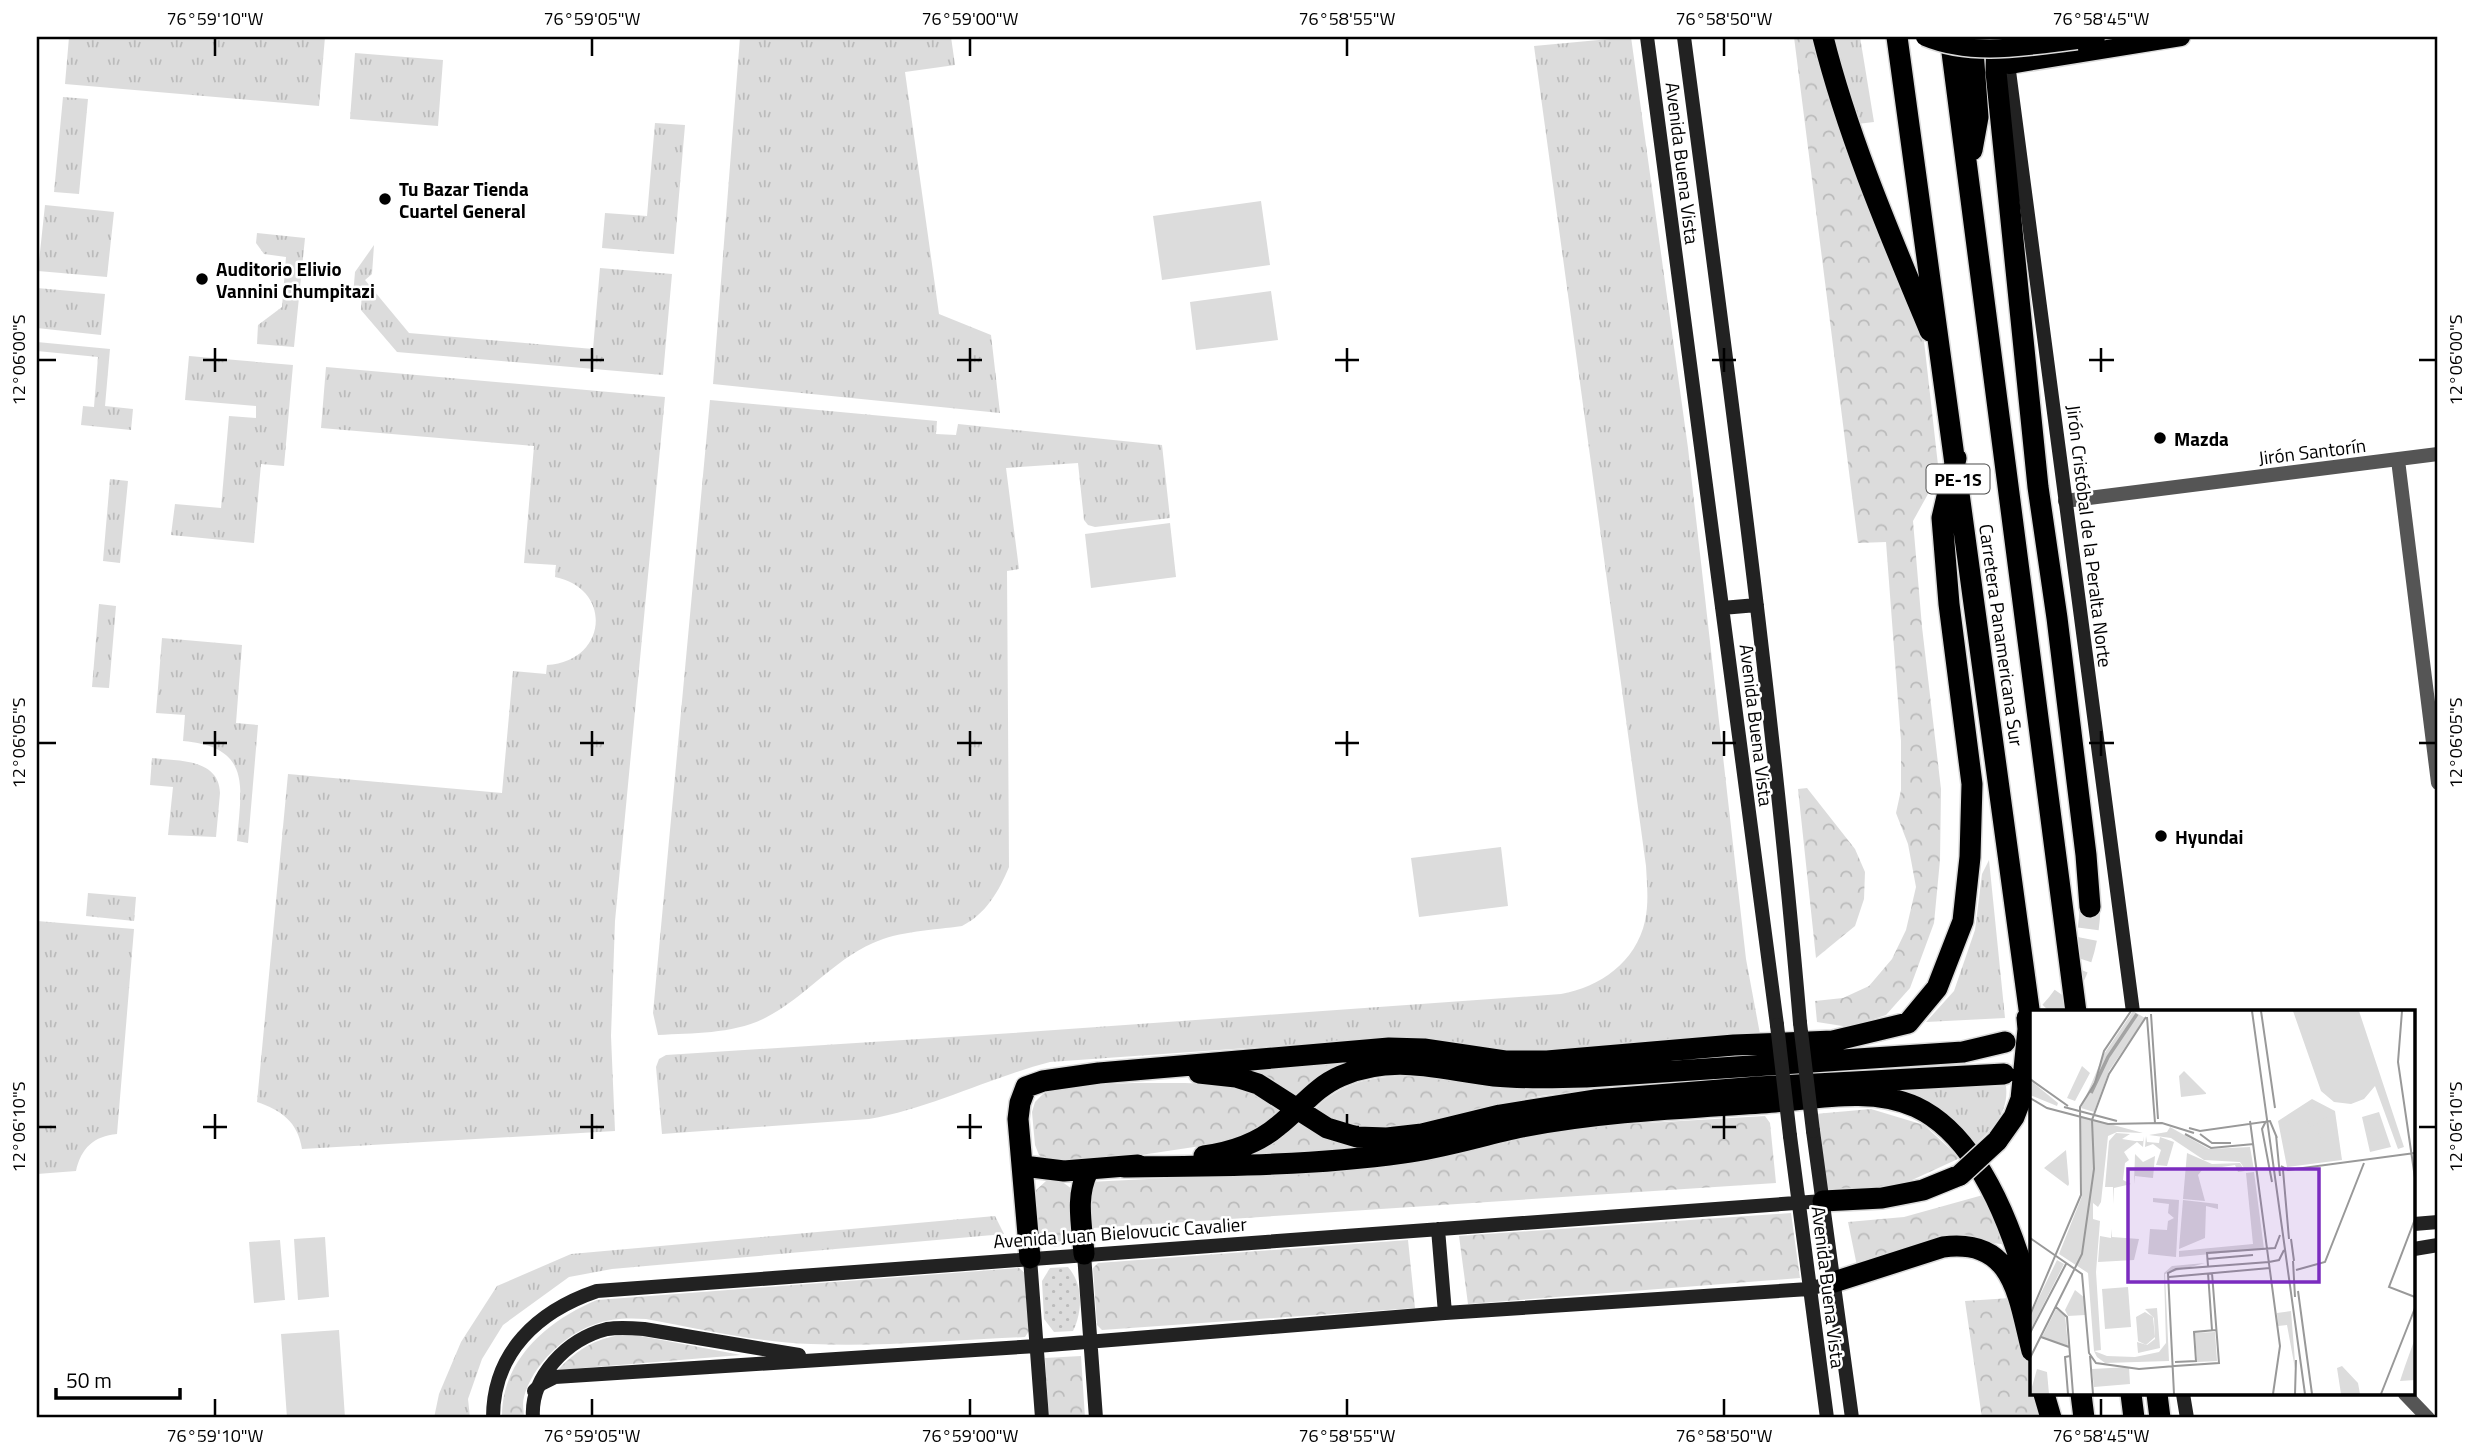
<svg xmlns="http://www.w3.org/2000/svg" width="2475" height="1455" viewBox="0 0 2475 1455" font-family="'Titillium Web',sans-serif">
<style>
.grass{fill:url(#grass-tufts)}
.forest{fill:url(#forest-crowns)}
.garden{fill:url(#garden-dots)}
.pitch{fill:#dcdcdc}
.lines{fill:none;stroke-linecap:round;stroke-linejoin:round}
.highway-tunnel{stroke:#d9d9d9;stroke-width:21;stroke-dasharray:21 10;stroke-linecap:butt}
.primary-casing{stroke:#dbdbdb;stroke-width:21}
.highway-casing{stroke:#dbdbdb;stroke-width:24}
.street{stroke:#555;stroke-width:14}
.secondary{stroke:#222;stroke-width:14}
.primary{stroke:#000;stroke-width:18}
.highway{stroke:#000;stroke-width:21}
.primary-bridge-casing{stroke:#dbdbdb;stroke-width:21;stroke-linecap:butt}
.highway-bridge-casing{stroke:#dbdbdb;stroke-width:24;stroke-linecap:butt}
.secondary-bridge{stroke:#222;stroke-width:14}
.primary-bridge{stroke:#000;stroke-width:18}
.highway-bridge{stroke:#000;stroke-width:21}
.ticks{fill:none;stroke:#000;stroke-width:2.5}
.poi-dot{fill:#000;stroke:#fff;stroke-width:2.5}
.labels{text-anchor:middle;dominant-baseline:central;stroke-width:5;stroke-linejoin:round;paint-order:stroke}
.shield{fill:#fff;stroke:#4c4c4c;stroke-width:2}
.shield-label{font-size:18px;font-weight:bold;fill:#000}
.street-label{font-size:19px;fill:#000;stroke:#fff}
.poi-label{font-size:19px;font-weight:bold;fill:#000;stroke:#fff;text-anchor:start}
.inset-river{fill:none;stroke:#a3a3a3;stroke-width:3.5}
.inset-road{fill:none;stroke:#999;stroke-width:2}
.view{fill:#7b2cbf;fill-opacity:0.15;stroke:#7b2cbf;stroke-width:3.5}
.inset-edge{fill:none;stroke:#000;stroke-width:3.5}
.neatline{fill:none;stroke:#000;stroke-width:2.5}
.ticks-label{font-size:18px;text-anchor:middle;fill:#000}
</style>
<defs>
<pattern id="grass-tufts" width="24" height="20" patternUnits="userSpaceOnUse" patternTransform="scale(1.75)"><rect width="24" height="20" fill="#dcdcdc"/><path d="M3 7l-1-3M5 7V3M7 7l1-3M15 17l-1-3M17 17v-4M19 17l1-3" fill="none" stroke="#bbb"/></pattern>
<pattern id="forest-crowns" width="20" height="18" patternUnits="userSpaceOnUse" patternTransform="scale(1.75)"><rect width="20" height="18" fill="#dcdcdc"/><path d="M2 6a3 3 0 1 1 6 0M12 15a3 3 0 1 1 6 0" fill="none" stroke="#bbb"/></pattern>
<pattern id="garden-dots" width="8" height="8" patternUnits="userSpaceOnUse" patternTransform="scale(1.75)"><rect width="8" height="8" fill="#dcdcdc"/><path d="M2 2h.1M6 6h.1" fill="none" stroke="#bbb" stroke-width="1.8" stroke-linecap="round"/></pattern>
</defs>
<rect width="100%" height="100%" fill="#fff"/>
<path class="grass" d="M69 37H325L319 106 65 84Z
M740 37H951L955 65 905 72 939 314 991 335 1000 413 713 384Z
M1631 37 1688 448 1746 959 1760 1034 1532 1052 1492 1051 1403 1037 1050 1062C988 1078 932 1108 869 1119L662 1134 656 1067 659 1059 666 1055 1013 1033 1561 994C1600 987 1636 962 1645 921 1649 903 1647 884 1646 866L1534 46Z
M1832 37H1860L1874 122 1857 124Z
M355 53 443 60 438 126 350 119Z
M63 97 88 99 79 194 54 192Z
M655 123 685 125 674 254 602 248 605 213 647 216Z
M45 205 114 212 107 277 38 271Z
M257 233 305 238 294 347 257 344 258 325 282 307 286 257 264 254 256 243Z
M374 245 372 274 365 280 409 333 593 349 600 268 672 274 663 375 397 352 361 310 362 288 353 296 355 272Z
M37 288 105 294 101 335 37 328Z
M37 342 110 349 105 406 133 409 131 430 81 425 83 406 94 407 98 357 37 351Z
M189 356 293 365 284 466 261 464 254 543 171 535 175 504 221 508 229 416 256 418V406L185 400Z
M326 367 665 397 615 921 611 1036 615 1131 302 1149C298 1122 281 1110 257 1102L288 774 502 793 513 671 546 674 547 665C607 662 614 589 555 577L556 565 524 563 534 446 321 428Z
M710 400 937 421 936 434 956 435 958 424 1162 445 1170 518 1095 527 1088 525 1084 520 1078 463 1006 468 1019 569 1007 571 1009 867C999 891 986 914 962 926 934 930 899 931 873 943 832 961 804 999 763 1019 731 1034 693 1033 658 1035L653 1013Z
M110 479 128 481 120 563 103 561Z
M99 604 116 606 109 688 92 687Z
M162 638 242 645 236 723 258 725 248 843 237 841C241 788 253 747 183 741L185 715 156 713Z
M152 758C177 761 219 758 220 793L216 837 168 835 173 787 150 785Z
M1989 860 2005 1018 1926 1022 1954 991 1975 930 1982 874Z
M88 893 136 897 134 921 86 916Z
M37 921 134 929 117 1134C94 1136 81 1148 76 1171L37 1174Z
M2006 1086C2009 1112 1993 1128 1976 1144 1952 1112 1931 1104 1894 1092L1891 1089Z
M995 1216 1004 1234 612 1269 569 1277 503 1325 482 1359 468 1399 470 1418H434L439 1394 461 1342 497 1286 571 1254Z"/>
<path class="forest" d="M1794 37H1812L1817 59 1854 158 1923 332 1939 474 1913 521 1922 627 1941 789 1940 860 1934 923 1910 988 1886 1015 1849 1027 1817 1022 1815 1001 1843 998 1869 986 1892 959 1906 930 1916 887 1908 844 1896 813 1901 790V741L1886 542 1858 543Z
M1807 788 1855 849 1865 872 1864 899 1855 926 1816 958 1798 789Z
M1358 1058C1335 1067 1316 1078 1297 1095L1262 1075 1240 1068Z
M1412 1075 1539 1090 1595 1088V1092C1575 1093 1554 1093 1535 1097 1469 1110 1377 1152 1315 1109 1342 1081 1374 1077 1412 1075Z
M1133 1083C1183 1084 1240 1077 1281 1110L1272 1122 1234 1141 1101 1161 1048 1160 1039 1155 1035 1145 1032 1112 1035 1102 1043 1094 1055 1089 1086 1085Z
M1871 1109 1924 1125 1960 1158 1899 1186 1827 1193 1815 1114Z
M1765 1116 1770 1123 1776 1183 1093 1228 1089 1182 1382 1167 1505 1143 1562 1128Z
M1297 1123 1338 1143 1366 1150 1245 1158 1265 1147Z
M1046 1181H1061L1072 1189 1074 1240C1061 1248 1052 1249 1039 1242L1034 1192Z
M1983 1195 2008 1245 1942 1236 1857 1266 1848 1222 1904 1217Z
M1791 1213 1800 1278 1468 1304 1459 1236Z
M1408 1240 1415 1308 1102 1330 1097 1325 1093 1268 1098 1263Z
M1019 1268 1025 1273 1029 1331 1025 1337C954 1340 882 1347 811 1344 756 1342 700 1329 646 1319 628 1318 611 1318 593 1325 564 1335 532 1366 524 1397 522 1404 524 1411 524 1418H502C501 1360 548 1320 597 1300Z
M2011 1298 2032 1368V1394H2040L2047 1418H1982L1965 1301Z
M630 1334 741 1355 558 1370C578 1348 600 1336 630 1334Z
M1081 1356 1085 1418H1049L1045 1358Z"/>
<path class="garden" d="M1068 1267C1083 1284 1083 1311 1073 1331L1054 1332 1044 1319 1042 1281 1050 1268Z"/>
<path class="pitch" d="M1261 201 1270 265 1162 280 1153 216Z
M1271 291 1278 340 1196 350 1190 302Z
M1170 523 1176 577 1091 588 1085 534Z
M1501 847 1508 906 1419 917 1411 858Z
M325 1237 329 1297 298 1300 294 1239Z
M280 1240 285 1300 254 1303 249 1242Z
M339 1330 345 1418H287L281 1334Z"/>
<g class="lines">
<path class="highway-tunnel" d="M2050 1012C2077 984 2089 946 2090 907"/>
<defs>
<path id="primary" d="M2077 40 2096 37
M2009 65 2181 37"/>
<path id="highway" d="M1823 37C1848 137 1890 235 1930 331
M1897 37 2032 1031
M1950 37 2076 1012
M1972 37 1978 117 1972 150
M1997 37 1996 72 2038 487 2057 618 2086 855 2090 907
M1199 1073 1236 1077 1258 1084 1327 1128 1357 1137 1387 1138 1422 1134 1500 1115 1594 1100 1758 1087 2004 1074
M1997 1141 2014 1117 2021 1099 2028 1029 2027 1018
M1204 1156C1232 1152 1257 1144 1278 1126 1300 1109 1315 1087 1341 1076 1395 1053 1440 1070 1494 1076 1525 1079 1555 1078 1586 1077L1963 1052 2005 1042
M1023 1166 1064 1171 1138 1165
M1124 1167C1216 1166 1312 1166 1403 1153 1444 1148 1483 1135 1522 1127 1605 1111 1691 1108 1775 1102 1820 1098 1873 1087 1916 1107 1982 1138 2015 1236 2032 1301
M1823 1201 1882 1198 1923 1190 1960 1175
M1084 1254C1082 1225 1075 1197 1088 1171
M1030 1258 1018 1119 1020 1103 1026 1087 1043 1081 1099 1073 1389 1048 1424 1049 1505 1061H1547L1734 1045 1833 1041 1908 1023 1937 988 1963 921 1970 857 1972 784 1949 604 1942 518 1956 458
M1834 1282 1943 1247C2015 1238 2018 1297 2032 1351
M2044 1394 2051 1418
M2081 1394 2084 1418
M2131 1394 2134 1418
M2157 1394 2160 1418"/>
</defs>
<use href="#primary" class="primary-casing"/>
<use href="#highway" class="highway-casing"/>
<path class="street" d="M2398 460 2438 783
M2065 501 2438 454
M2405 1394 2428 1418"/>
<path class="secondary" d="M1647 37 1777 1025
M1684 37C1727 365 1772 693 1800 1023
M2007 56 2133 1012
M1722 608 1757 605
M1813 1131 1852 1418
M1790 1136 1827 1418
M2414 1224 2438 1222
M1438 1229 1445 1313
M2414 1249 2438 1245
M1084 1254 1096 1418
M1030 1258 1042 1418
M534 1391 541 1384 555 1377 1037 1346 1445 1313 1809 1289 1834 1282
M2183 1394 2187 1418
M493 1418C493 1352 538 1311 597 1291L1823 1201
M533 1418C530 1377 567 1339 607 1329 619 1327 632 1328 644 1329L799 1355"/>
<use href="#primary" class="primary"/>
<use href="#highway" class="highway"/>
<defs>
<path id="primary-bridge" d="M1925 37C1973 57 2027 46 2077 40"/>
<path id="highway-bridge" d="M1960 1175 1997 1141"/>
</defs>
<use href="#primary-bridge" class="primary-bridge-casing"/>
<use href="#highway-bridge" class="highway-bridge-casing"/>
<path class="secondary-bridge" d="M1800 1023 1813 1131
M1777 1025 1790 1136"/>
<use href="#primary-bridge" class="primary-bridge"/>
<use href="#highway-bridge" class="highway-bridge"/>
</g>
<path class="ticks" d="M215 38V56M592 38V56M970 38V56M1347 38V56M1724 38V56M2101 38V56M215 348V372M592 348V372M970 348V372M1347 348V372M1724 348V372M2101 348V372M38 360H56M203 360H227M580 360H604M957 360H982M1335 360H1359M1712 360H1736M2089 360H2114M2419 360H2436M215 731V756M592 731V756M970 731V756M1347 731V756M1724 731V756M2101 731V756M38 743H56M203 743H227M580 743H604M957 743H982M1335 743H1359M1712 743H1736M2089 743H2114M2419 743H2436M215 1114V1139M592 1114V1139M970 1114V1139M1347 1114V1139M1724 1114V1139M38 1127H56M203 1127H227M580 1127H604M957 1127H982M1335 1127H1359M1712 1127H1736M2419 1127H2436M215 1399V1416M592 1399V1416M970 1399V1416M1347 1399V1416M1724 1399V1416M2101 1399V1416"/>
<g class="poi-dot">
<circle cx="385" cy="199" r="7"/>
<circle cx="202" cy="279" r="7"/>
<circle cx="2160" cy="438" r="7"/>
<circle cx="2161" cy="836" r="7"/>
</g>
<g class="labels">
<rect class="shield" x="1926.5" y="464.5" width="63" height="29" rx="5"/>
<g class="shield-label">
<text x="1958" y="479">PE-1S</text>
</g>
<g class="street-label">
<text transform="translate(1683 163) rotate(83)">Avenida Buena Vista</text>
<text transform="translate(2312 451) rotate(-7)">Jirón Santorín</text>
<text transform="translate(2090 536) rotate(83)">Jirón Cristóbal de la Peralta Norte</text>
<text transform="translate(2002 635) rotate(82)">Carretera Panamericana Sur</text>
<text transform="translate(1757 725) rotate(83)">Avenida Buena Vista</text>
<text transform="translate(1120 1232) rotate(-4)">Avenida Juan Bielovucic Cavalier</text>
<text transform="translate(1829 1287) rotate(83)">Avenida Buena Vista</text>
</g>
<g class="poi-label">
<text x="399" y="188">Tu Bazar Tienda<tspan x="399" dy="22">Cuartel General</tspan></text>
<text x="216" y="268">Auditorio Elivio<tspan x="216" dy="22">Vannini Chumpitazi</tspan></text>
<text x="2174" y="438">Mazda</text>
<text x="2175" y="836">Hyundai</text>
</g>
</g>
<g transform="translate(2030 1010)">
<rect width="385" height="385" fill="#fff"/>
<path d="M140 117 179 139 220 137 224 160 216 161 210 152 174 150 141 128 119 125 137 122ZM86 123 100 124 92 129 105 131H113L114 126 113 137 107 132 94 142 99 150 95 153 93 170 101 174 84 178V194L83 177H75L79 131ZM116 126 117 132 129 133 130 127 144 132 137 156 126 155 131 140 123 134 115 137ZM157 143 182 154 210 153 215 161 208 162 205 155 172 160 168 165 175 191 153 189ZM105 144 113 152 125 146 123 168 105 166 104 174ZM224 162 234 239 149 247V241L223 234 216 163ZM123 188 149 190 146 247 118 244 120 219 137 220 138 211 144 208 138 203 139 194 123 192ZM153 190 188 194V199L176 196 175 228 149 239ZM82 219V227L109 229 104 250 68 252 70 226 81 228ZM175 253 135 264 139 351 75 353 67 347 64 341 77 346 105 347 129 342 136 333 134 263 142 256ZM127 298 130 338 108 343 107 332 117 335 125 329 124 308 115 299Z" fill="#dcdcdc"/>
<path d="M103 1 115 8 79 61 64 102 51 98 74 44ZM52 56 60 63 45 91 37 88ZM154 61 176 83V84L151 87 149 66ZM0 70 28 93 27 96 0 85ZM282 89 305 101 312 150 257 157 248 111ZM50 106 113 123 87 122 78 126 71 192 68 197 63 193V209L70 211 66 262 71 340 64 341 58 263 29 244 52 186ZM36 140 39 174 38 176 14 158ZM27 250 34 254 0 321V306ZM45 280 55 288V305L38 306 35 300ZM26 299 35 305 38 336 12 327ZM261 301 266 364 257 315 248 316 247 303ZM185 322 187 351 167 352 165 323ZM384 331 385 370 370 371 375 356ZM312 356 328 373 330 384H311L307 358ZM99 357 100 374 64 377 62 359ZM7 359 17 362 19 384H0Z" fill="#dcdcdc"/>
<path d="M98 277 101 317 75 319 72 279Z" fill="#dcdcdc"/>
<path d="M263 1H329L374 137 368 139 345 76 334 89 321 94 304 92 291 81ZM286 96 290 107 298 106 293 109 298 116 290 120 293 131 286 120 291 119 290 112 281 117 277 111 281 108 277 101ZM349 102 361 137 340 142 332 107ZM115 302 123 307 125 327 116 335 108 331 106 307Z" fill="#dcdcdc"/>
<path class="inset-river" d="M61 83 78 47 107 4"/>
<path class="inset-road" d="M222 1 275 384M231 1 245 98M372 1 368 52 385 168M121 4 128 109M117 7 125 113M0 69 38 96M0 88 17 98 78 114 132 113 164 123M34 97 87 111M220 111 250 336 243 384M236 111 232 119 242 172M159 118 170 121 240 111 247 128M155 124 181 138 224 134M170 124 182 133H201M246 125 250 166M251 156 258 160 385 143M253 160 259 229M385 209 359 277 385 287M0 228 52 264 59 343 66 353 109 359 145 356M261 229 264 251M177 249 223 245M263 251 265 287M239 252 249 250 254 240M178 256 177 243 245 238 250 225M266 260 295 252 334 153M178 263 182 320M139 267 240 258M268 281 282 384M26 297 37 307 43 384M0 305 51 185 50 97 65 73 74 41 101 1M0 323 36 254M11 327 39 337M60 346 63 384M0 348 52 244 64 159 62 110 79 64 116 7M145 352 166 351 164 322 186 320M145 356 189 353 182 263M38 384 35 347 40 346M144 384 138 263 146 259 239 252M265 384 266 350M351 384 385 298"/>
<path class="view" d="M98 159H289V272H98Z"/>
<rect width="385" height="385" class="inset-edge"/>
</g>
<rect width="2475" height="1455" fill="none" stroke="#ffffff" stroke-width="77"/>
<path d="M56 1388v10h124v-10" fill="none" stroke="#000000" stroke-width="3.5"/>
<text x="66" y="1388" font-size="21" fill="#000000" stroke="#ffffff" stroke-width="5" paint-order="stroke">50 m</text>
<rect x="38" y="38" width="2398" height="1378" class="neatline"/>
<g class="ticks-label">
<text x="215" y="25">76°59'10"W</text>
<text x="592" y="25">76°59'05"W</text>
<text x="970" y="25">76°59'00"W</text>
<text x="1347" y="25">76°58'55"W</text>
<text x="1724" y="25">76°58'50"W</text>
<text x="2101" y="25">76°58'45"W</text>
<text transform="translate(19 360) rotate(-90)" y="6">12°06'00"S</text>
<text transform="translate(2456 360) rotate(-90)" y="6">12°06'00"S</text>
<text transform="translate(19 743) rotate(-90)" y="6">12°06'05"S</text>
<text transform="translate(2456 743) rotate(-90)" y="6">12°06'05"S</text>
<text transform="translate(19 1127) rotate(-90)" y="6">12°06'10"S</text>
<text transform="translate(2456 1127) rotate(-90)" y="6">12°06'10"S</text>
<text x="215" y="1442">76°59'10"W</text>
<text x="592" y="1442">76°59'05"W</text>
<text x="970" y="1442">76°59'00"W</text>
<text x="1347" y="1442">76°58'55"W</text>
<text x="1724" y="1442">76°58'50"W</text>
<text x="2101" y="1442">76°58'45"W</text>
</g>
</svg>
